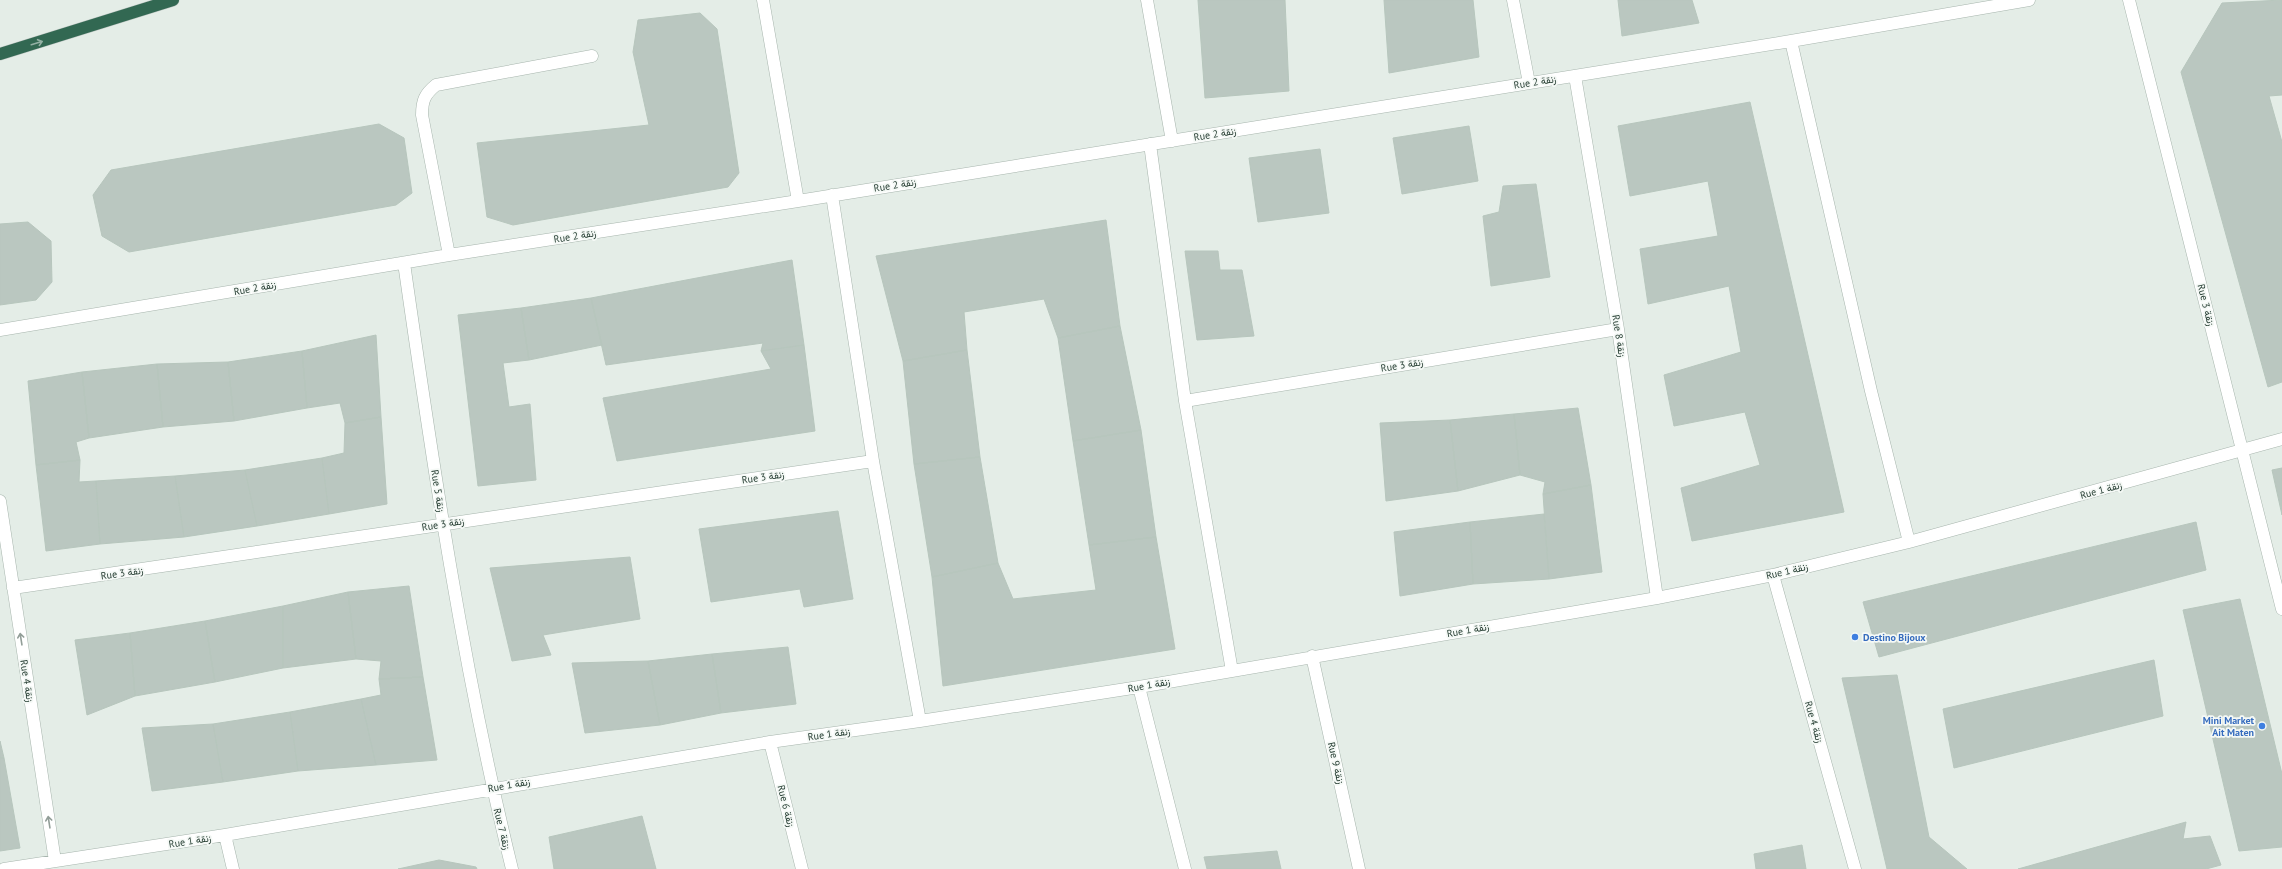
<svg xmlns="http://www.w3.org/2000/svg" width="2282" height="869" viewBox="0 0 2282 869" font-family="'PT Sans',Vazirmatn,sans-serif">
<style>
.building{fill:#bac7c0;stroke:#b7c6bd}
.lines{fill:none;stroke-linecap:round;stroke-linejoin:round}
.street-casing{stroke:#a7b5ad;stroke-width:13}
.highway-casing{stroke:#c2c9c6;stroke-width:13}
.street{stroke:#fff;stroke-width:12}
.highway{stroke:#326852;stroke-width:12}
.oneway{stroke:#94b0a4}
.oneway2{stroke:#929e98}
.shop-dot{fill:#3f7fe0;stroke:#f5f9f6;stroke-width:1.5}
.labels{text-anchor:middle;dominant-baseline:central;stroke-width:3.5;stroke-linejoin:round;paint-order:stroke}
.street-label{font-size:10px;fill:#253d32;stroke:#f5f9f6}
.shop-label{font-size:10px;font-weight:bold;fill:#366cbe;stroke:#f5f9f6;text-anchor:start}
</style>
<rect width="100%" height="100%" fill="#e4ede7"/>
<path class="building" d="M1198 0H1285L1289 91 1205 98Z
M1384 0H1473L1479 57 1389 73Z
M1618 0H1692L1699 23 1622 36Z
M2282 0V95L2269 96 2282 142V382L2268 387 2181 72 2222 3Z
M700 13 717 29 739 173 728 187 513 225 487 217 477 143 649 125 633 52 638 20Z
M1750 102 1844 512 1692 541 1681 488 1760 465 1745 412 1674 426 1664 375 1741 352 1729 286 1648 304 1640 249 1718 236 1708 181 1630 196 1618 126Z
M379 124 404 138 412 193 396 205 129 252 102 236 93 195 111 170Z
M1469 126 1478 181 1402 194 1393 138Z
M1320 149 1329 213 1258 222 1249 158Z
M1536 184 1550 277 1491 286 1483 216 1499 212 1503 186Z
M1106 220 1120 326 1058 338 1044 299 964 312 967 350 903 361 876 256Z
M28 222 51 241 52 282 36 300 0 305V224Z
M1185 251H1218L1220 270H1242L1254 336 1197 340Z
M792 260 804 345 761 351 763 343 606 365 591 298Z
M591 298 602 345 529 360 521 308Z
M521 308 529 360 503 363 509 407 530 404 536 480 478 486 458 315Z
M1120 326 1141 430 1073 441 1058 338Z
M376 335 381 417 345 423 340 403 307 408 302 351Z
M804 345 815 431 617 461 603 398 771 369 761 351Z
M967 350 980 457 914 464 903 361Z
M302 351 307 408 234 421 228 362Z
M228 362 234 421 163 427 157 364Z
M157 364 163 427 89 438 82 372Z
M82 372 89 438 76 442 80 460 36 465 28 381Z
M1578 408 1591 485 1543 494 1545 482 1520 475 1514 414Z
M1514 414 1520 475 1458 491 1450 420Z
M381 417 387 504 329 514 322 458 344 453 345 423Z
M1450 420 1458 491 1386 501 1380 423Z
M1141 430 1156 537 1089 545 1073 441Z
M980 457 998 563 932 577 914 464Z
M322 458 329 514 257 526 245 470Z
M80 460 79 482 96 481 100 544 46 551 36 465Z
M2282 468V515L2272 470Z
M245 470 257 526 184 537 175 476Z
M175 476 184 537 100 544 96 481Z
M1591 485 1602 572 1549 579 1543 494Z
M838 511 853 599 804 607 800 589 711 602 699 529Z
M1544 514 1549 579 1473 584 1470 522Z
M1470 522 1473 584 1400 596 1394 532Z
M2196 522 2206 570 1879 657 1863 602Z
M1156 537 1175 649 943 686 932 577 998 563 1013 599 1096 590 1089 545Z
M630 557 640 619 543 635 551 655 512 661 490 568Z
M409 586 423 677 379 679 381 661 356 659 348 592Z
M348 592 356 659 283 668V606Z
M2240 599 2282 774V847L2239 851 2183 610Z
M283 606V668L215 682 205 621Z
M205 621 215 682 135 696 130 633Z
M130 633 135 696 87 715 75 640Z
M788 647 796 704 721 713 712 654Z
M712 654 721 713 660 725 648 661Z
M2154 660 2163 716 1954 768 1943 709Z
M648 661 660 725 585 733 572 663Z
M1897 675 1929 837 1967 869H1887L1842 678Z
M423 677 437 760 376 765 361 699 381 695 379 679Z
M361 699 376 765 298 771 290 712Z
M290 712 298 771 223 782 213 724Z
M213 724 223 782 152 791 142 728Z
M0 741 4 758H0Z
M0 758H4L20 848 0 851Z
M642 816 656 869H554L549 837Z
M2186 822 2183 839 2210 836 2221 865 2206 869H2018Z
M1802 845 1806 869H1756L1754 854Z
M1277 851 1281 869H1207L1204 857Z
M439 860 476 867 477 869H398Z"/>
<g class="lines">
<defs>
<path id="street" d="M763 0 798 201
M1147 0 1172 141
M1513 0 1529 83
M2129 0 2282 609
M1791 41 1871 391 1909 542
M1575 76 1618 329 1657 598
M1150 144 1185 401 1232 671
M832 195 873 461 920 721
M449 255 422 115C422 100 425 94 436 85L592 56
M404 263C433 466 463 670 512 869
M0 330 449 255 798 201 1791 41 2029 0
M1185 401 1618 329
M0 501 55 861
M1773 575 1855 869
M13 588 873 461
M1312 656 1359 869
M1139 687 1185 869
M770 742 802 869
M225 835 233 869
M4 869 225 835 770 742 920 721 1139 687 1657 598 1773 575 1909 542 2282 439"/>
<path id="highway" d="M0 54 173 0"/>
</defs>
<use href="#street" class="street-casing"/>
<use href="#highway" class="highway-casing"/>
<use href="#street" class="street"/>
<use href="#highway" class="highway"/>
</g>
<defs><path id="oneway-shaft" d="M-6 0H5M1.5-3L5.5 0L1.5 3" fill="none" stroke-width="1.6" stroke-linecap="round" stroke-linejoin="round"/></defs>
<use class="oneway" href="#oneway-shaft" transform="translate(37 43) rotate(-17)"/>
<g class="oneway2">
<use href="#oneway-shaft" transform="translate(21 639) rotate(-99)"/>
<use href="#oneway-shaft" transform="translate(49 822) rotate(-99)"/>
</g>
<g class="shop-dot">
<circle cx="1855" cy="637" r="4"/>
<circle cx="2262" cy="726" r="4"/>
</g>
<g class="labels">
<g class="street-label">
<text transform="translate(1535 82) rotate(-9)">Rue 2 زنقة</text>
<text transform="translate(1215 134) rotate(-9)">Rue 2 زنقة</text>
<text transform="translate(895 185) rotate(-9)">Rue 2 زنقة</text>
<text transform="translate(575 236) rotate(-9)">Rue 2 زنقة</text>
<text transform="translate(255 288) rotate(-10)">Rue 2 زنقة</text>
<text transform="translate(2206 305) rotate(76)">Rue 3 زنقة</text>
<text transform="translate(1619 336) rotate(81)">Rue 8 زنقة</text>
<text transform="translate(1402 365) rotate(-9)">Rue 3 زنقة</text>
<text transform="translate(763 477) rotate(-8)">Rue 3 زنقة</text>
<text transform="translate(2101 490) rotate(-15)">Rue 1 زنقة</text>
<text transform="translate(438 491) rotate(81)">Rue 5 زنقة</text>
<text transform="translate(443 524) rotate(-9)">Rue 3 زنقة</text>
<text transform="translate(1787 571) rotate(-13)">Rue 1 زنقة</text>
<text transform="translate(122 573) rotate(-8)">Rue 3 زنقة</text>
<text transform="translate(1468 630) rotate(-10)">Rue 1 زنقة</text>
<text transform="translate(27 681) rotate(81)">Rue 4 زنقة</text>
<text transform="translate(1149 685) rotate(-10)">Rue 1 زنقة</text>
<text transform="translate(1814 722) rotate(74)">Rue 4 زنقة</text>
<text transform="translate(829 734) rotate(-8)">Rue 1 زنقة</text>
<text transform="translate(1336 763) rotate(77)">Rue 9 زنقة</text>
<text transform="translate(509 785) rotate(-10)">Rue 1 زنقة</text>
<text transform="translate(786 806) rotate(76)">Rue 6 زنقة</text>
<text transform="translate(502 829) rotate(76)">Rue 7 زنقة</text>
<text transform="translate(190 841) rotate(-9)">Rue 1 زنقة</text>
</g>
<g class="shop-label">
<text x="1863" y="637">Destino Bijoux</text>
<text x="2254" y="720" text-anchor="end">Mini Market<tspan x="2254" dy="12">Ait Maten</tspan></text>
</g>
</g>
</svg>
